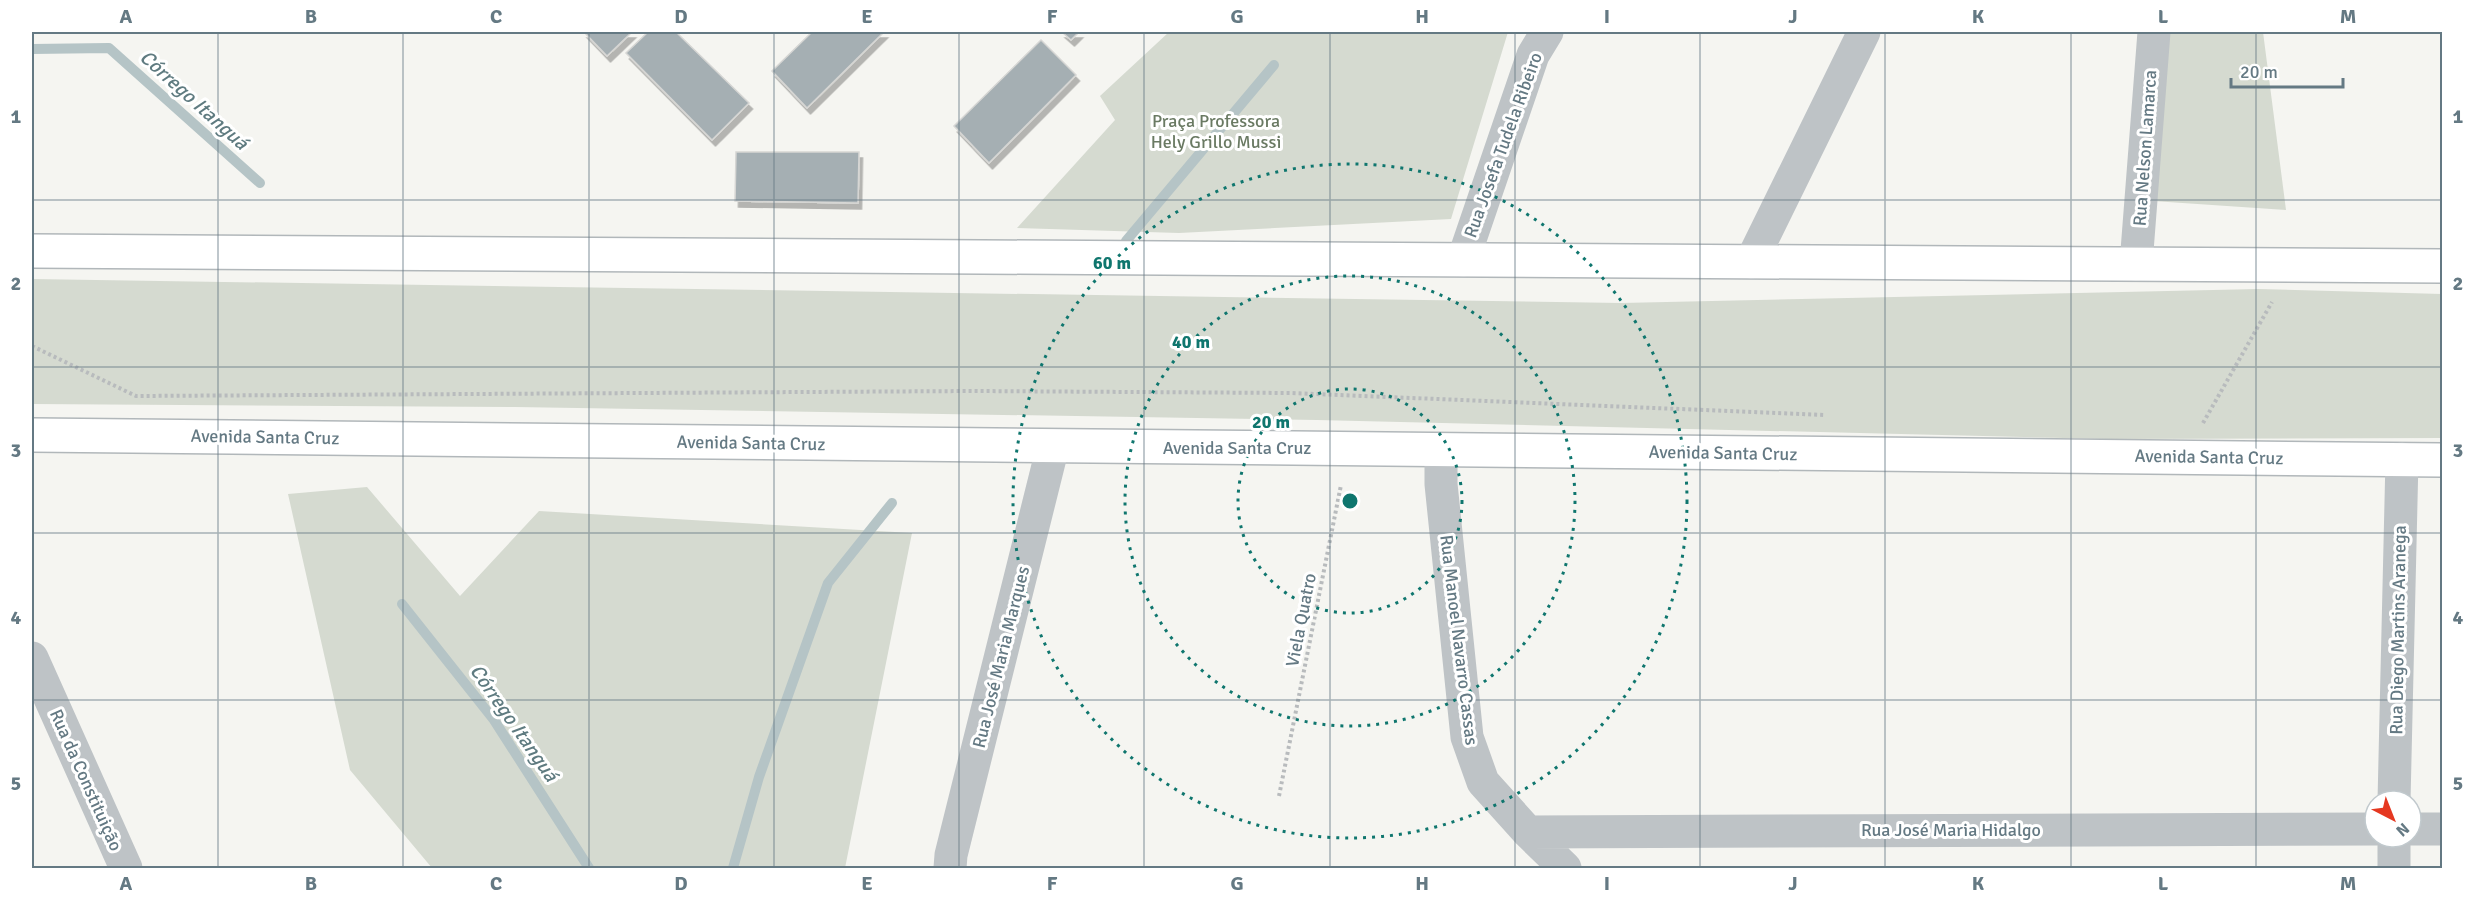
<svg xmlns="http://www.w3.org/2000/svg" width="2474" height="900" viewBox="0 0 2474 900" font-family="Signika,sans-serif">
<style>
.green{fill:#d5dad0}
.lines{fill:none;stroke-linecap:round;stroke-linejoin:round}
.stream{stroke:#b5c4c6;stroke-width:10}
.building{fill:#a5afb3;stroke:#d6d6d4;stroke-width:1.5;filter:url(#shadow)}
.major-casing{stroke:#b1b7ba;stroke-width:36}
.path{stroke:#b8bbbd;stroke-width:4;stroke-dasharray:3 3;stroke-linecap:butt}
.minor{stroke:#bec3c6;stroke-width:33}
.major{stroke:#fff;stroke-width:33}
.grid{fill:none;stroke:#647983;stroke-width:1.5;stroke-opacity:0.55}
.ring{fill:none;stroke:#0f766e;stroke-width:3;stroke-dasharray:3 6}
.labels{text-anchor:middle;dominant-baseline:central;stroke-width:6;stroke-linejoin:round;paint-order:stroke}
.park-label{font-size:18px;fill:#6a7a63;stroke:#fff}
.street-label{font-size:18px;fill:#647983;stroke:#fff}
.water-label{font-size:20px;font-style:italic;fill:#5f7b80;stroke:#fff}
.centre{fill:#0f766e;stroke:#fff;stroke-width:3}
.ring-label{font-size:18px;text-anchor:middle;font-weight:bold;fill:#0f766e;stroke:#fff;stroke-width:6;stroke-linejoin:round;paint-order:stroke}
.neatline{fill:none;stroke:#647983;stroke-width:2}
.grid-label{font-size:20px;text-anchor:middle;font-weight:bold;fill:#647983}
</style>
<defs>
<filter id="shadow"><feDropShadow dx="3.5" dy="6" stdDeviation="0" flood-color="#0004"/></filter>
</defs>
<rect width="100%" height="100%" fill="#f5f5f1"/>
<path class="green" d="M1169 32H1508L1451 219 1179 233 1017 228 1115 120 1100 96Z
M2169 32H2263L2286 210 2153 201Z
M32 279 1621 303 2258 289 2442 294V438L2106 439 1317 420 515 407 32 404Z
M367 487 460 596 539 511 912 533 845 868H432L350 770 288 494Z"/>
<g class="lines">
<path class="stream" d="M32 49 109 48 260 183
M1126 241 1274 65
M402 604 494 720 589 868
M733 868 759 777 828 583 892 503"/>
</g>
<path class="building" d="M584 32H632L607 56Z
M648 32H676L749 103 712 140 626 53Z
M812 32H884L807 108 772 71Z
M1062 32H1079L1071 40Z
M1041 40 1076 75 989 163 954 126Z
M736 152H859L858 203 735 201Z"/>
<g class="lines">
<defs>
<path id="major" d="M32 251 2442 266
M32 435 2442 460"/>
</defs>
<use href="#major" class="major-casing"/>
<path class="path" d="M32 346 136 396 974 391 1291 393 1825 415
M2203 423 2272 302
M1279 796 1341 485"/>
<path class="minor" d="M1463 260 1533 55 1547 32
M1751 262 1864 32
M2136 264 2154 32
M1441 450V484L1467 737 1483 782 1528 832 1565 868
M32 658 126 868
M2394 801 2402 459
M2411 829H2442
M1528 832 2375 829
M2394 837V868
M950 868 951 855 1053 446"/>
<use href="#major" class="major"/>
</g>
<path class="grid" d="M218 32V868M403 32V868M589 32V868M774 32V868M959 32V868M1144 32V868M1330 32V868M1515 32V868M1700 32V868M1885 32V868M2071 32V868M2256 32V868M32 200H2442M32 367H2442M32 533H2442M32 700H2442"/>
<g class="ring">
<circle cx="1350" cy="501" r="112"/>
<circle cx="1350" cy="501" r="225"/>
<circle cx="1350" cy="501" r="337"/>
</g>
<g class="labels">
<g class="park-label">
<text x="1216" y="121">Praça Professora<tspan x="1216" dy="21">Hely Grillo Mussi</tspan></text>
</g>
<g class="street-label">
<text transform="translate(1503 145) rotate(-70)">Rua Josefa Tudela Ribeiro</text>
<text transform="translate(2145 148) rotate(-86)">Rua Nelson Lamarca</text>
<text transform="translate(265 437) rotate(1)">Avenida Santa Cruz</text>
<text transform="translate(751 443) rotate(1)">Avenida Santa Cruz</text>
<text x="1237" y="448">Avenida Santa Cruz</text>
<text transform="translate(1723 453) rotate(1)">Avenida Santa Cruz</text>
<text transform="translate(2209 457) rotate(1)">Avenida Santa Cruz</text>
<text transform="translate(1301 620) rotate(-79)">Viela Quatro</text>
<text transform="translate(2398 630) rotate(-89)">Rua Diego Martins Aranega</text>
<text transform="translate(1459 640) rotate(83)">Rua Manoel Navarro Cassas</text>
<text transform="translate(1001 657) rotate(-76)">Rua José Maria Marques</text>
<text transform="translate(86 780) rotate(66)">Rua da Constituição</text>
<text x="1951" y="830">Rua José Maria Hidalgo</text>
</g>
<g class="water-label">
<text transform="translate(194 100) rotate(42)">Córrego Itanguá</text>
<text transform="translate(514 723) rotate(55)">Córrego Itanguá</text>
</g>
</g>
<circle cx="1350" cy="501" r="9" class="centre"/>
<g class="ring-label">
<text x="1112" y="269">60 m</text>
<text x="1191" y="348">40 m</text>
<text x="1271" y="428">20 m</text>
</g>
<rect width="2474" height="900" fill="none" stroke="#ffffff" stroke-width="66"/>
<g transform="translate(2393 819) rotate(138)"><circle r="28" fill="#ffffff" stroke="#c1c9cd" stroke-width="1.5"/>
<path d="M0-4.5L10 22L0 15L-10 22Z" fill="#e53821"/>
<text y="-9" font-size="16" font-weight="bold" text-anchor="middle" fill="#647983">N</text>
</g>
<path d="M2231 78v9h112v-9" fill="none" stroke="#647983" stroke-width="3"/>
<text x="2240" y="78" font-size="18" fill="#647983" stroke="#ffffff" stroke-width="4.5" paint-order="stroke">20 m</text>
<rect x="33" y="33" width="2408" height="834" class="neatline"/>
<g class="grid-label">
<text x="126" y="23">A</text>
<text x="311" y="23">B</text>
<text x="496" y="23">C</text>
<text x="681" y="23">D</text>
<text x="867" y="23">E</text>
<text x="1052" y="23">F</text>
<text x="1237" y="23">G</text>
<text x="1422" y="23">H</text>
<text x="1607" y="23">I</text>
<text x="1793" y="23">J</text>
<text x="1978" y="23">K</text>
<text x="2163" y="23">L</text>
<text x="2348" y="23">M</text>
<text x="16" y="123">1</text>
<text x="2458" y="123">1</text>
<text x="16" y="290">2</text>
<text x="2458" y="290">2</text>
<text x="16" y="457">3</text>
<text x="2458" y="457">3</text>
<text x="16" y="624">4</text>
<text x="2458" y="624">4</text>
<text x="16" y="790">5</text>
<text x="2458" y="790">5</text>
<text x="126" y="890">A</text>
<text x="311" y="890">B</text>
<text x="496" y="890">C</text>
<text x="681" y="890">D</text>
<text x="867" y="890">E</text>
<text x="1052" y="890">F</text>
<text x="1237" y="890">G</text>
<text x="1422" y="890">H</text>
<text x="1607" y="890">I</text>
<text x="1793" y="890">J</text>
<text x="1978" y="890">K</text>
<text x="2163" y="890">L</text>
<text x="2348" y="890">M</text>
</g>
</svg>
